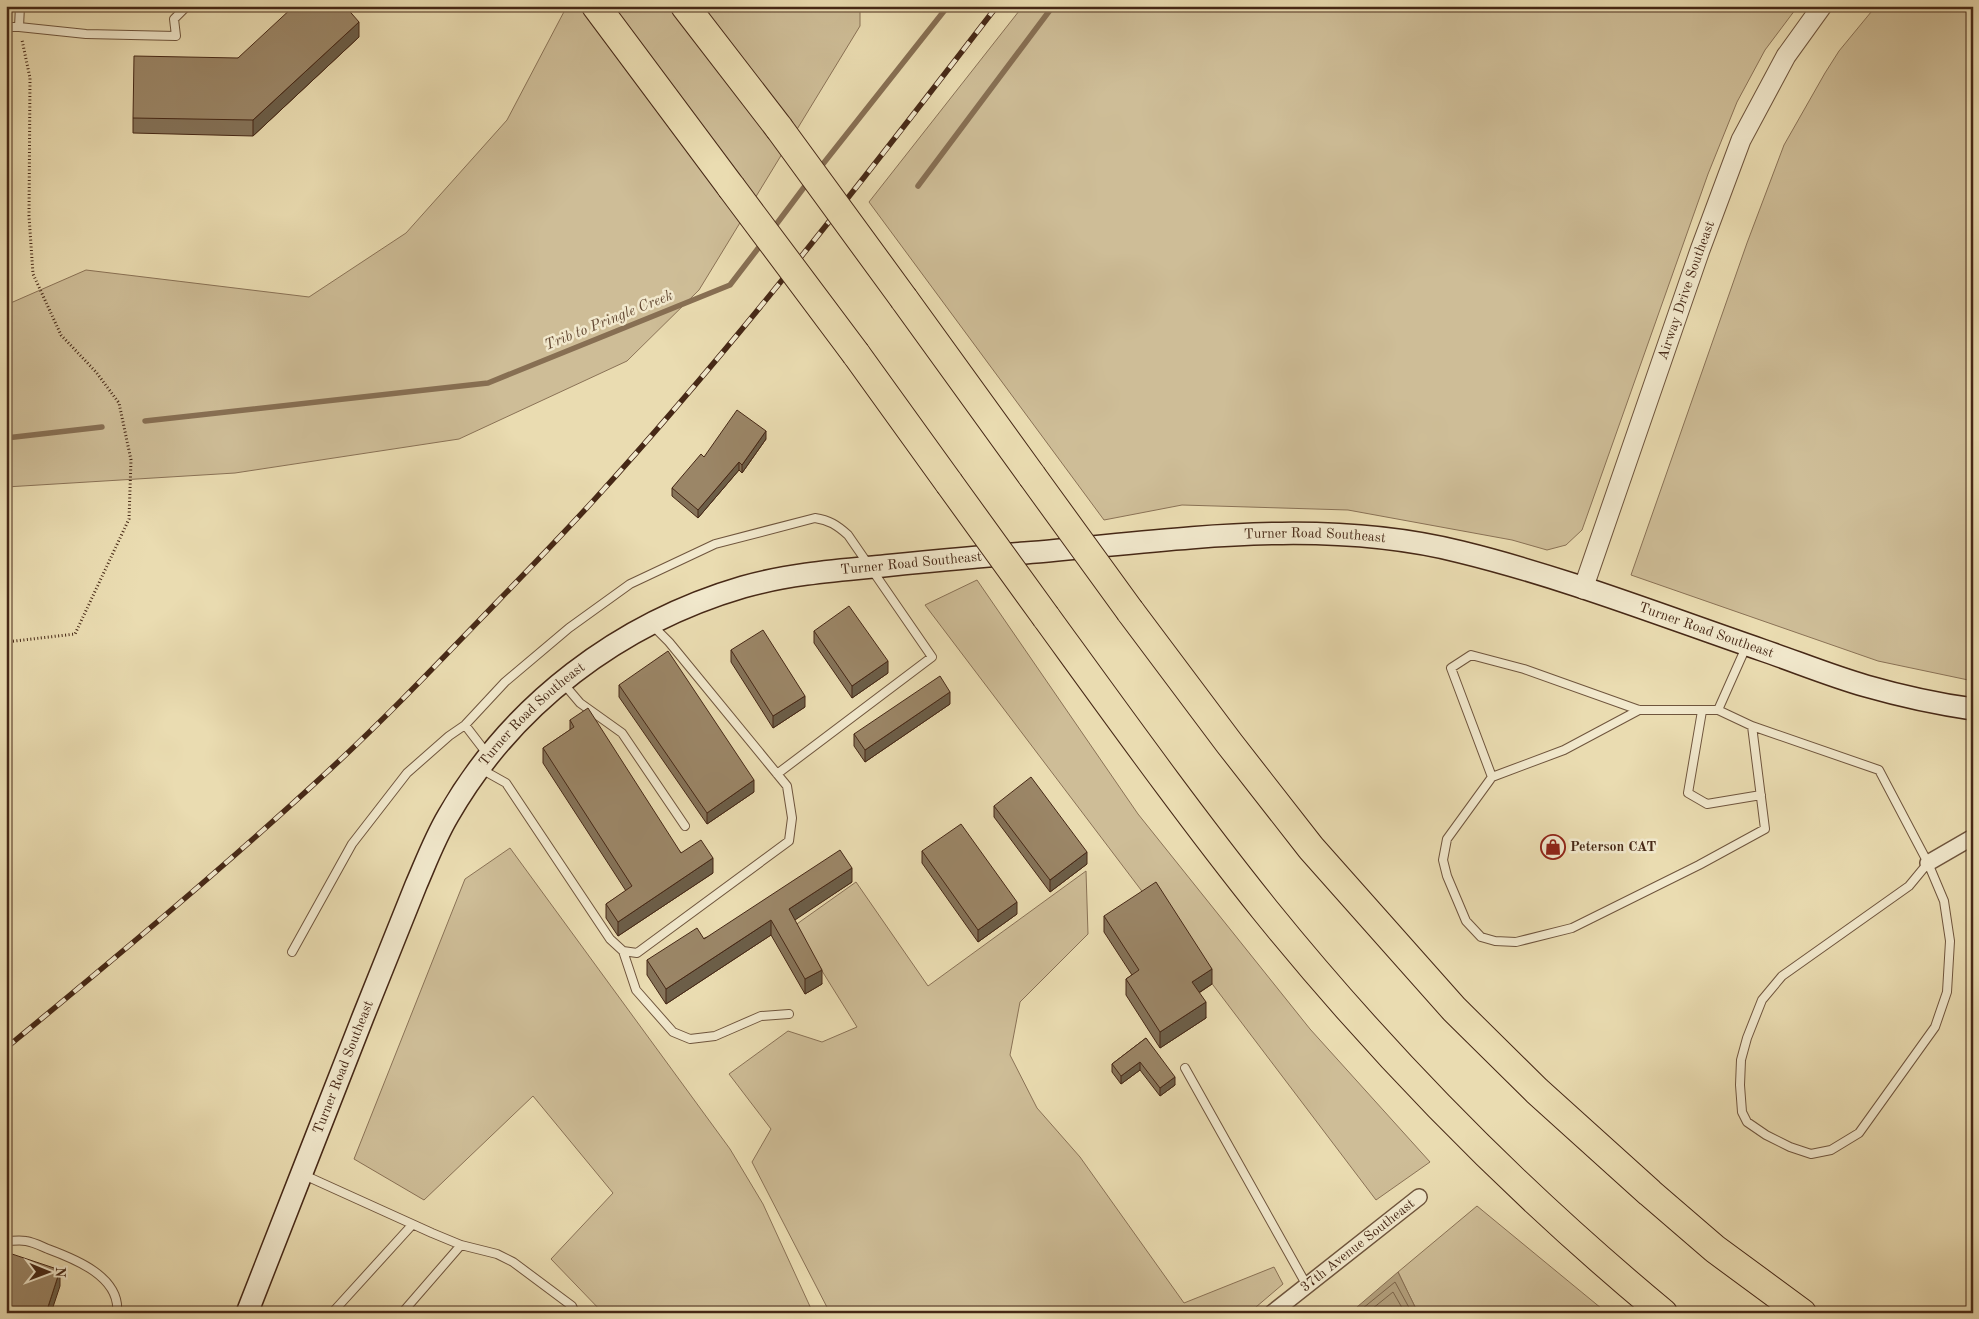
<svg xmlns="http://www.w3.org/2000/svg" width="1979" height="1319" viewBox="0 0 1979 1319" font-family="'Old Standard TT',serif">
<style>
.green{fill:#cebd97;stroke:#8a7256}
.water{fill:#b29f7c;stroke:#876f53}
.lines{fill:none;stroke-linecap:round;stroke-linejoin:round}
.shore{stroke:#7c6449;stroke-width:1}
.stream{stroke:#876f53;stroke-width:5.5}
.service-casing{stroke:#6f553d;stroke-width:10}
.minor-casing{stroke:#6f553d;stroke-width:18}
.tertiary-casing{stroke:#6f553d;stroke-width:21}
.secondary-casing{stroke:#462816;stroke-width:24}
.motorway-casing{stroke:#462816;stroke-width:30}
.path{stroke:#462816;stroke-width:3;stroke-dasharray:1 2.5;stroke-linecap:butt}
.service{stroke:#f1e8cc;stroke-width:8}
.minor{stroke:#f1e8cc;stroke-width:15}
.tertiary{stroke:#f1e8cc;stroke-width:19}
.secondary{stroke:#f1e8cc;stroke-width:21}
.motorway{stroke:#eadcb1;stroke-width:28}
.rail-casing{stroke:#462816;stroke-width:5.5}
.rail{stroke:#f1e8cc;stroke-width:4;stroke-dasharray:11;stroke-linecap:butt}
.motorway-bridge-casing{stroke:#462816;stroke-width:30;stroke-linecap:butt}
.motorway-bridge{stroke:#eadcb1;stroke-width:28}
.wall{fill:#857359;stroke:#462816}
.shaded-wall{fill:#6c5e48;stroke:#462816}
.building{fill:#9b8667;stroke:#462816}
.labels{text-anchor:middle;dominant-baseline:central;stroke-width:5;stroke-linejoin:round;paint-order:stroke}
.street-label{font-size:14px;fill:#462816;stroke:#f1e8cc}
.poi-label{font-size:14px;font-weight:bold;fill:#462816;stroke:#f1e8cc;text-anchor:start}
.water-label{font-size:15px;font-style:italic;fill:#614630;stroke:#f1e8cc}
</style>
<rect width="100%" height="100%" fill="#eadcb1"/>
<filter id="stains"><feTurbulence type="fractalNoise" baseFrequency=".004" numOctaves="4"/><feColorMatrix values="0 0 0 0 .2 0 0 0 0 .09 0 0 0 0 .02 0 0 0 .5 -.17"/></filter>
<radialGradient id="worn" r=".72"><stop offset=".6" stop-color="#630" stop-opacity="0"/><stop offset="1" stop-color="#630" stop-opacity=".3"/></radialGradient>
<path class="green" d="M567 6H860V26L699 290 627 361 459 439 235 473 6 487V305L86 270 309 297 406 233 507 120Z
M1023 6H1798L1765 50 1737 102 1708 174 1582 530 1566 545 1547 550 1512 540 1348 510 1182 505 1104 520 869 202Z
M1876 6H1973V681L1878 661 1631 575 1747 243 1784 145 1825 73 1839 51Z
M977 580 1138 814 1310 1029 1430 1162 1376 1200 925 605Z
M510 848 730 1149 763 1204 813 1313H603L551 1259 613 1193 533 1096 424 1200 354 1159 465 879Z
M1086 871 1088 934 1020 1002 1010 1055 1037 1108 1080 1157 1184 1303 1274 1267 1283 1284 1249 1313H830L752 1162 771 1129 729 1074 788 1031 822 1042 857 1027 794 926 856 882 928 986Z
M1477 1206 1607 1313H1418L1398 1272Z"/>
<path class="water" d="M1398 1272 1418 1313H1350Z"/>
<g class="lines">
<path class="shore" d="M1357 1313 1395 1282 1412 1313
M1367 1313 1393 1292 1405 1313"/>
<path class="stream" d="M819 169 948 6
M918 186 1053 6
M772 230 808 182
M145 421 488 383 730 285 763 242
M6 438 102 427"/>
<defs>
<path id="service" d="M6 27H19L20 6
M19 27 86 34 176 36 174 19 187 6
M563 683 580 703 622 733 685 826
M1639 710 1564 750 1492 777 1451 668 1471 655 1524 669 1639 710H1718
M1702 711 1688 793 1707 804 1761 795
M465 725 488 755
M1752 726 1879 770 1928 863 1944 901 1950 941 1947 992 1935 1027 1859 1133 1831 1150 1811 1154 1790 1147 1766 1135 1747 1122 1742 1112 1740 1085 1741 1060 1747 1038 1762 1000 1782 976 1909 886 1928 863
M481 769 506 783 610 939 623 951 637 953 789 841 792 818 787 786 669 642 653 626
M1492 777 1447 839 1443 860 1447 876 1466 921 1481 937 1495 941 1516 942 1572 928 1699 865 1765 829 1752 726 1718 710 1746 647
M623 951 636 990 673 1032 690 1039 715 1036 761 1016 789 1014
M292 952 352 844 407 773 449 736 465 725 505 682 569 628 630 584 715 544 815 518C829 520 837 525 848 535L932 657 777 774
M1185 1068 1306 1284
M304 1175 432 1233 461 1245 497 1254 513 1262 572 1306 575 1313
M6 1241C12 1241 20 1240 26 1241 33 1242 41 1246 48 1249 75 1259 121 1277 117 1313
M332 1313 412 1225
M402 1313 461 1245"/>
<g id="minor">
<path d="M1928 863 1973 837"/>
<path id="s1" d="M1272 1313 1419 1197"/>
</g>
<g id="tertiary">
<path id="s2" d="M1583 589 1700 250 1741 140 1786 56 1822 6"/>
</g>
<g id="secondary">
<path id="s3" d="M247 1313C286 1214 324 1116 363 1017 381 973 398 929 416 885 426 862 435 838 448 816 512 704 620 623 743 587 785 575 830 571 873 567 924 562 974 557 1025 553 1171 541 1317 516 1461 552 1563 577 1663 616 1762 650 1797 662 1831 676 1866 686 1901 696 1937 704 1973 709"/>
</g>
<path id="motorway" d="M596 6 731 187
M685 6 779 128
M904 299 1032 476
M856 354 949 483
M1130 611 1229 743 1311 848 1454 1009 1537 1091 1650 1193 1715 1249 1802 1313
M1046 617C1118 716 1189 815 1265 910 1384 1057 1517 1192 1663 1313"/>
</defs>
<use href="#service" class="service-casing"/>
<use href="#minor" class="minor-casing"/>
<use href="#tertiary" class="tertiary-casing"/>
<use href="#secondary" class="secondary-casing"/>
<use href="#motorway" class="motorway-casing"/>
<path class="path" d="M6 642 75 634 129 519 131 460 119 403 96 372 61 335 33 274 29 216 30 78 22 40"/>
<use href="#service" class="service"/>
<use href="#minor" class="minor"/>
<use href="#tertiary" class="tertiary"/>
<use href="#secondary" class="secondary"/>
<use href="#motorway" class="motorway"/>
<defs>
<path id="rail" d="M6 1048C114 959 222 869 325 774 385 719 442 659 499 600 531 567 563 534 594 500 737 343 867 175 997 6"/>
</defs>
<use href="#rail" class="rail-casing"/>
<use href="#rail" class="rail"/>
<defs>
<path id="motorway-bridge" d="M779 128 904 299
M731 187 856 354
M1032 476 1130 611
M949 483 1046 617"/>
</defs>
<use href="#motorway-bridge" class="motorway-bridge-casing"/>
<use href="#motorway-bridge" class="motorway-bridge"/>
</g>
<path class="wall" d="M359 37 253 136 133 133V118L238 58Z
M766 439 742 473 739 470 698 518 672 496V488L704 457Z
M814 631 888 673 852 698 814 643Z
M731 650 805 707 773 728 731 662Z
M619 685 754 792 707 824 619 697Z
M950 704 865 762 854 746V734Z
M570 720 681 853 713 873 618 936 606 918V904L626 891 543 763V748L570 730Z
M994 806 1087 864 1050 892 994 817Z
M922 851 1017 914 978 942 922 863Z
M852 882 794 920 822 984 805 994 771 935 666 1004 647 975V960Z
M1104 916 1212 984 1199 993 1206 1018 1160 1048 1126 995V979L1132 975 1104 932Z
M1146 1038 1175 1085 1160 1096 1140 1070 1121 1084 1112 1072V1064Z"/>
<path class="shaded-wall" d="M359 22V37L253 136V120Z
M766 431V439L742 473V465Z
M739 462V470L698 518V510Z
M888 661V673L852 698V686Z
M950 692V704L865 762V750Z
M805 696V707L773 728V716Z
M754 780V792L707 824V813Z
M1087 852V864L1050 892V880Z
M713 858V873L618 936V922Z
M852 868V882L789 924V909Z
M1017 902V914L978 942V930Z
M771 920V935L666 1004V989Z
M1212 969V984L1192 997V982Z
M822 970V984L805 994V979Z
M1206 1002V1018L1160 1048V1032Z
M1140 1062V1070L1121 1084V1076Z
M1175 1077V1085L1160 1096V1088Z
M60 1270V1286L51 1313H46Z"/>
<path class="building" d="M294 6H345L359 22 253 120 133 118 134 56 238 58Z
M737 410 766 431 742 465 739 462 698 510 672 488 701 454 704 457Z
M849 606 888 661 852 686 814 631Z
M763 630 805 696 773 716 731 650Z
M668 651 754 780 707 813 619 685Z
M940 676 950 692 865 750 854 734Z
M588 708 681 853 701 840 713 858 618 922 606 904 632 886 543 748 574 727 570 720Z
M1031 777 1087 852 1050 880 994 806Z
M961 824 1017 902 978 930 922 851Z
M840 850 852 868 789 909 822 970 805 979 771 920 666 989 647 960 697 928 704 939Z
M1156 882 1212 969 1192 982 1206 1002 1160 1032 1126 979 1139 970 1104 916Z
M1146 1038 1175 1077 1160 1088 1140 1062 1121 1076 1112 1064Z
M6 1252 60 1270 46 1313H6Z"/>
<defs>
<symbol id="shop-ring" viewBox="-11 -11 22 22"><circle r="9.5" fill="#f1e8cc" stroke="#8f2418" stroke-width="1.5"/><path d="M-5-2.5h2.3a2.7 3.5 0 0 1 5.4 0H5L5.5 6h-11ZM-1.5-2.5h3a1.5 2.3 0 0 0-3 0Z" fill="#8f2418"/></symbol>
</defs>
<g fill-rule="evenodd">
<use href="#shop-ring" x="1539" y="833" width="28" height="28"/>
</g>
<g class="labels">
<g class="street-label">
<text stroke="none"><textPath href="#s2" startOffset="316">Airway Drive Southeast</textPath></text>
<text stroke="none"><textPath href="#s3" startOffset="1494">Turner Road Southeast</textPath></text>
<text stroke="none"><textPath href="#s3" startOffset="1089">Turner Road Southeast</textPath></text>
<text stroke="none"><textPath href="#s3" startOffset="1899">Turner Road Southeast</textPath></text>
<text stroke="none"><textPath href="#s3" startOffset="669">Turner Road Southeast</textPath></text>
<text stroke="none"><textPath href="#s3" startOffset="264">Turner Road Southeast</textPath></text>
<text stroke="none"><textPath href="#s1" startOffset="109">37th Avenue Southeast</textPath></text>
</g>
<g class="poi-label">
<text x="1570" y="847">Peterson CAT</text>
</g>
<g class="water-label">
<text transform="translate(609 321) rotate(-22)">Trib to Pringle Creek</text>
</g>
</g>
<rect width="1979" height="1319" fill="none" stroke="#eadcb1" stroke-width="25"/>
<rect x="8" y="8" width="1964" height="1304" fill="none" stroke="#462816" stroke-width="2.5"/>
<rect x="12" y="12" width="1954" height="1294" fill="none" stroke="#462816"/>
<g transform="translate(48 1272) rotate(91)" stroke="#f1e8cc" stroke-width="4" paint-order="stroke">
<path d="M0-4L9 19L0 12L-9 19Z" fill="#462816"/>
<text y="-8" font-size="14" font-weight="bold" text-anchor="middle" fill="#462816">N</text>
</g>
<rect width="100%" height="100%" filter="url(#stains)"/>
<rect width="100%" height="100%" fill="url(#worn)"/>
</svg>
